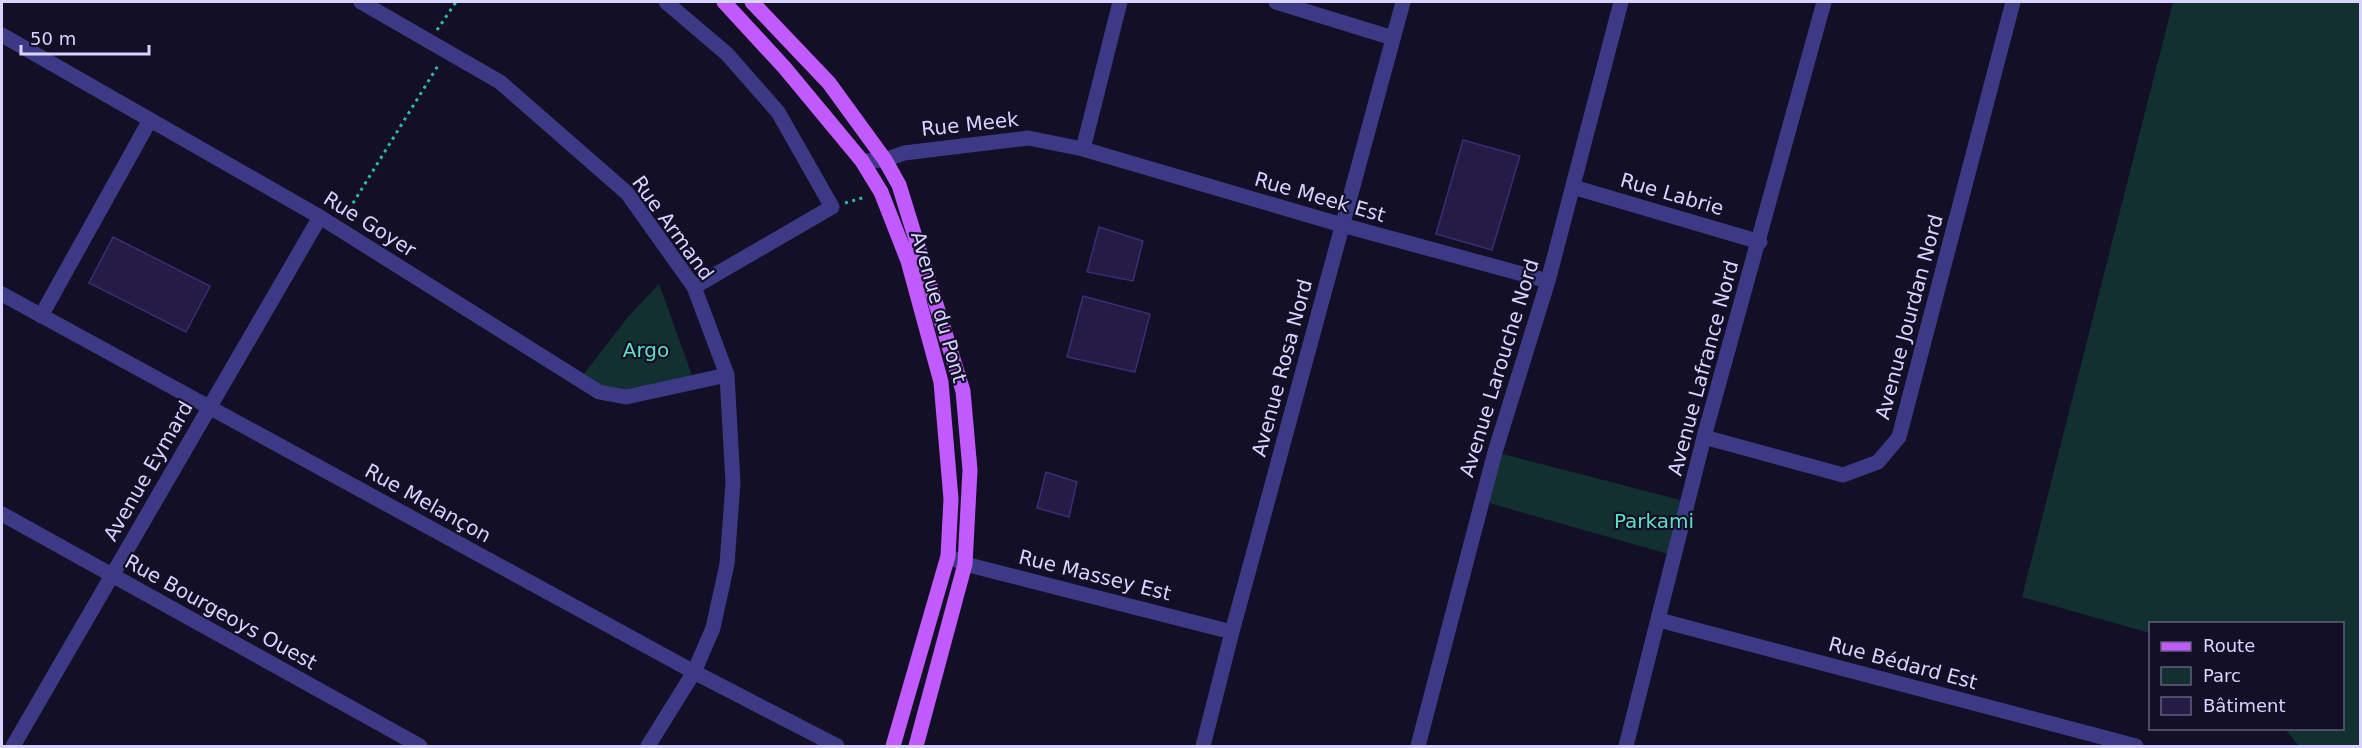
<svg xmlns="http://www.w3.org/2000/svg" width="2362" height="748" viewBox="0 0 2362 748" font-family="'DejaVu Sans',sans-serif">
<style>
.green{fill:#12302f}
.building{fill:#241b47;stroke:#3b2d73;stroke-width:1.5}
.lines{fill:none;stroke-linecap:round;stroke-linejoin:round}
.path{stroke:#2fb8b0;stroke-width:3;stroke-dasharray:3 4.5;stroke-linecap:butt}
.minor{stroke:#3d3a85;stroke-width:15}
.major{stroke:#c25bff;stroke-width:15}
.labels{text-anchor:middle;dominant-baseline:central;stroke-width:4.5;stroke-linejoin:round;paint-order:stroke}
.street-label{font-size:20px;fill:#d9d4ff;stroke:#130f26}
.park-label{font-size:20px;fill:#5fe0c0;stroke:#130f26}
</style>
<rect width="100%" height="100%" fill="#130f26"/>
<path class="green" d="M2173 2H2360V746H2299L2285 729 2342 728V624H2150V633L2022 597Z
M659 284 692 375 615 392 600 387 583 375 628 317Z
M1495 452 1688 502 1675 556 1482 501Z"/>
<path class="building" d="M1463 140 1520 156 1492 250 1436 234Z
M1099 227 1143 241 1133 281 1087 272Z
M113 237 210 286 186 332 89 283Z
M1083 296 1150 314 1135 372 1067 357Z
M1046 472 1077 482 1069 517 1037 508Z"/>
<g class="lines">
<path class="path" d="M437 30 456 2
M845 203 865 197
M345 216 439 64"/>
<path class="minor" d="M361 2 500 82 627 193 694 287 727 375 733 483 727 564 713 628 694 672 648 746
M666 2 727 54 778 112 832 207 694 287
M1276 2 1393 38
M2 35 320 217 599 392 626 397 727 375
M1083 149 1120 2
M862 161 885 160 904 153 1028 138 1083 149 1342 225 1548 281
M1573 187 1760 242
M2 294 694 672 837 746
M41 316 150 120
M1704 437 1843 475 1878 462 1899 437 2013 2
M2 514 420 746
M948 556 965 564 1232 632
M1659 620 2136 746
M13 746 320 217
M1203 746 1232 632 1403 2
M1418 746 1495 452 1548 281 1621 2
M1626 746 1704 437 1824 2"/>
<path class="major" d="M724 2 784 67 862 161 881 192 908 261 941 382 951 499 948 556 893 746
M752 2 829 83 885 160 899 185 963 391 970 470 965 564 916 746"/>
</g>
<g class="labels">
<g class="street-label">
<text transform="translate(970 124) rotate(-6)">Rue Meek</text>
<text transform="translate(1672 194) rotate(16)">Rue Labrie</text>
<text transform="translate(1320 197) rotate(16)">Rue Meek Est</text>
<text transform="translate(370 224) rotate(32)">Rue Goyer</text>
<text transform="translate(673 228) rotate(54)">Rue Armand</text>
<text transform="translate(939 307) rotate(74)">Avenue du Pont</text>
<text transform="translate(1909 317) rotate(-75)">Avenue Jourdan Nord</text>
<text transform="translate(1282 368) rotate(-75)">Avenue Rosa Nord</text>
<text transform="translate(1499 368) rotate(-73)">Avenue Larouche Nord</text>
<text transform="translate(1703 368) rotate(-75)">Avenue Lafrance Nord</text>
<text transform="translate(148 471) rotate(-60)">Avenue Eymard</text>
<text transform="translate(428 503) rotate(29)">Rue Melançon</text>
<text transform="translate(1095 575) rotate(14)">Rue Massey Est</text>
<text transform="translate(221 612) rotate(29)">Rue Bourgeoys Ouest</text>
<text transform="translate(1903 663) rotate(15)">Rue Bédard Est</text>
</g>
<g class="park-label">
<text x="646" y="350">Argo</text>
<text x="1654" y="521">Parkami</text>
</g>
</g>
<rect width="2362" height="748" fill="none" stroke="#d9d4ff" stroke-width="6"/>
<rect x="2149" y="622" width="195" height="108" fill="#130f26" stroke="#625e7d" stroke-width="1.5"/>
<rect x="2161" y="642" width="30" height="9" fill="#c25bff" stroke="#625e7d" stroke-width="1.5"/>
<text x="2203" y="652" font-size="18" fill="#d9d4ff">Route</text>
<rect x="2161" y="667" width="30" height="18" fill="#12302f" stroke="#625e7d" stroke-width="1.5"/>
<text x="2203" y="682" font-size="18" fill="#d9d4ff">Parc</text>
<rect x="2161" y="697" width="30" height="18" fill="#241b47" stroke="#625e7d" stroke-width="1.5"/>
<text x="2203" y="712" font-size="18" fill="#d9d4ff">Bâtiment</text>
<path d="M21 45v9h128v-9" fill="none" stroke="#d9d4ff" stroke-width="3"/>
<text x="30" y="45" font-size="18" fill="#d9d4ff" stroke="#130f26" stroke-width="4.5" paint-order="stroke">50 m</text>
</svg>
